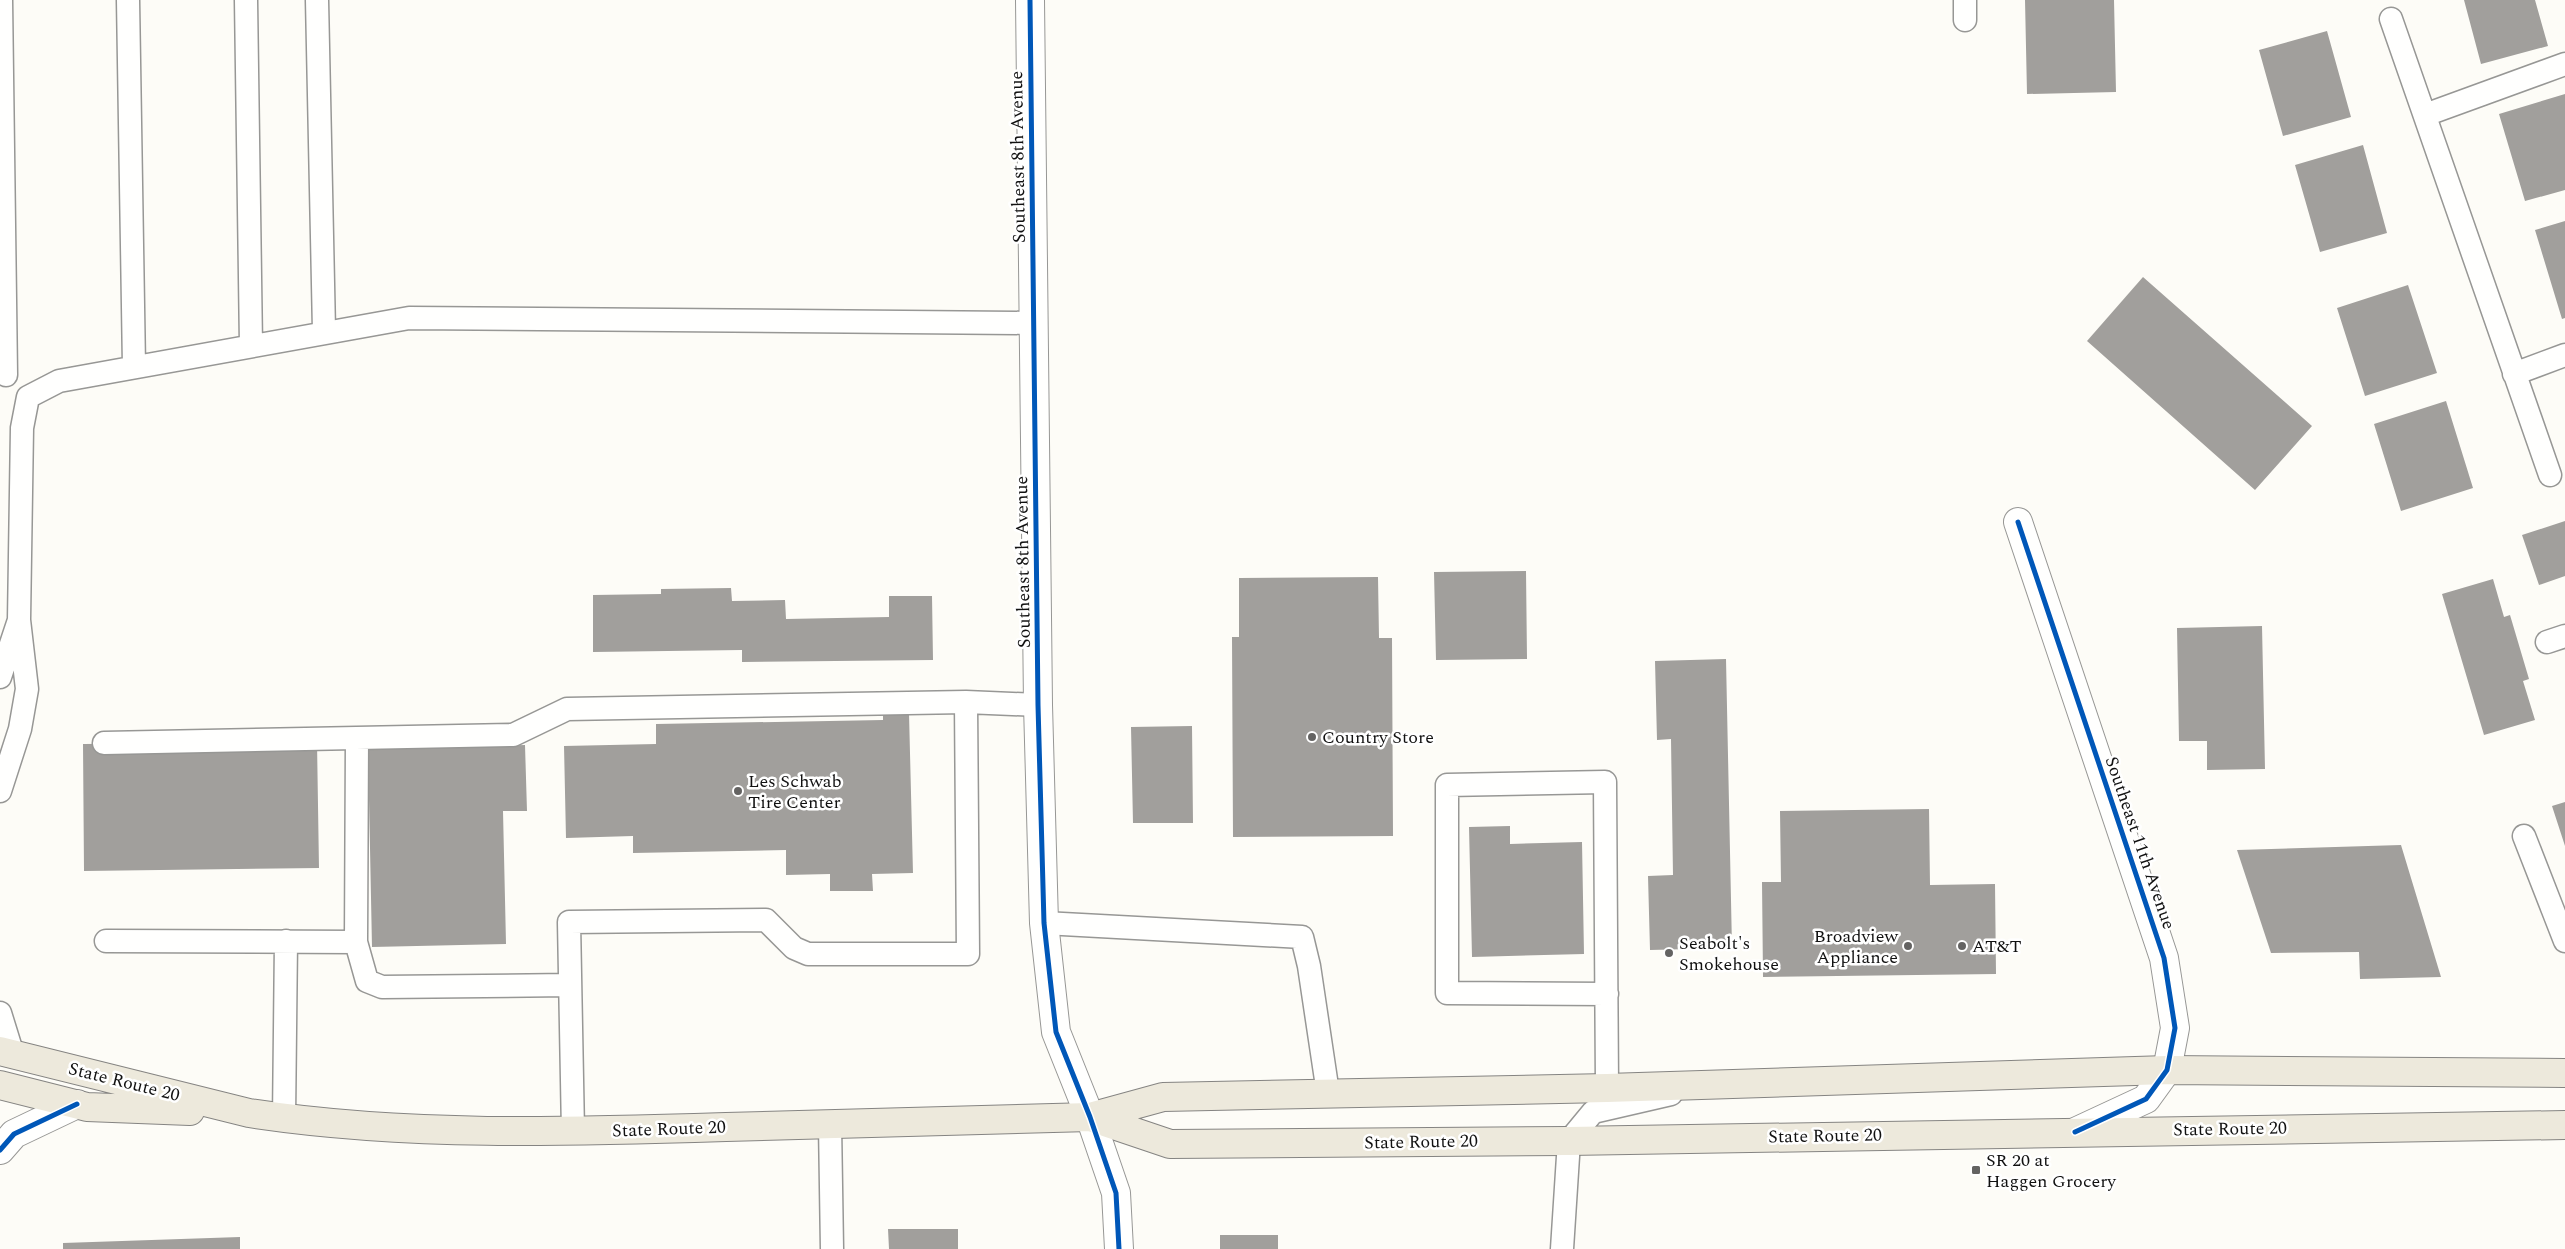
<svg xmlns="http://www.w3.org/2000/svg" width="2565" height="1249" viewBox="0 0 2565 1249" font-family="Spectral,serif">
<style>
.building{fill:#a19f9c}
.lines{fill:none;stroke-linecap:round;stroke-linejoin:round}
.lane-casing{stroke:#979795;stroke-width:25}
.street-casing{stroke:#979795;stroke-width:30}
.primary-casing{stroke:#858482;stroke-width:30}
.lane{stroke:#fffffe;stroke-width:22}
.street{stroke:#fffffe;stroke-width:28}
.primary{stroke:#ede9dc;stroke-width:28}
.cycleway-casing{stroke:#fff;stroke-width:8}
.cycleway{stroke:#0057b8;stroke-width:5}
.poi-dot{fill:#646362;stroke:#fff;stroke-width:2}
.labels{text-anchor:middle;dominant-baseline:central;stroke-width:5;stroke-linejoin:round;paint-order:stroke}
.street-label{font-size:18px;fill:#111;stroke:#fff}
.poi-label{font-size:18px;fill:#111;stroke:#fff;text-anchor:start}
</style>
<rect width="100%" height="100%" fill="#fdfcf7"/>
<path class="building" d="M2025 0H2114L2116 92 2027 94Z
M2464 0H2535L2548 46 2481 64Z
M2327 31 2351 117 2283 136 2259 50Z
M2565 94V190L2525 201 2499 114Z
M2363 145 2387 233 2320 252 2295 165Z
M2565 221V318L2562 319 2535 230Z
M2143 277 2312 426 2255 490 2087 341Z
M2408 285 2437 373 2365 396 2337 308Z
M2446 401 2473 488 2401 511 2374 424Z
M2565 521V576L2539 585 2522 535Z
M1526 571 1527 659 1436 660 1434 572Z
M1378 577 1379 638H1392L1393 836 1233 837 1232 637H1239V578Z
M2493 579 2504 617 2510 615 2529 679 2523 681 2535 720 2484 735 2442 594Z
M731 588 732 601 785 600 786 619 889 617V596H932L933 660 742 662V650L593 652V595L661 594V589Z
M2262 626 2265 769 2207 770V741H2179L2177 628Z
M1726 659 1732 948 1650 950 1648 876 1673 875 1671 739 1657 740 1655 661Z
M909 713 913 873 872 874 873 891H830V874L786 875V850L633 853V836L566 838 564 746 656 744V724L883 720V714Z
M1192 726 1193 823H1133L1131 727Z
M317 742 319 868 84 871 83 744Z
M525 745 527 811H503L506 944 372 947 368 749Z
M2565 802V846L2552 806Z
M1929 809 1930 885 1995 884 1996 974 1763 977 1762 882H1781L1780 811Z
M1510 826V844L1582 842 1584 954 1472 957 1469 827Z
M2401 845 2441 977 2360 979 2359 952 2271 953 2237 850Z
M888 1229H958V1249H889Z
M1220 1235H1278V1249H1220Z
M240 1237V1249H63V1243Z"/>
<g class="lines">
<defs>
<path id="lane" d="M1 0 6 375
M128 0 134 367
M246 0 251 346
M317 0 324 331
M1965 0V20
M2391 19 2550 475
M2425 115 2565 64
M2514 374 2565 355
M19 620 22 428 28 397 59 381 409 318 1033 323
M2547 642 2565 636
M0 677 19 620 27 689 20 729 0 791
M104 743 513 735 567 709 966 702 1038 705
M2524 836 2565 941
M1044 923 1302 937 1309 966 1328 1093
M106 941 356 942 357 738
M356 942 367 981 382 987 569 985
M1607 994 1447 993V785L1605 782 1607 1088
M0 1013 13 1055
M284 1119 286 941
M830 1124 832 1249
M573 1132 569 922 766 920 794 948 808 954H968L966 702
M1562 1249 1569 1141 1593 1112 1671 1094"/>
<path id="street" d="M1030 0 1038 705 1044 923 1056 1032 1090 1117 1116 1193 1119 1249
M2018 522 2164 958 2175 1028 2167 1070 2146 1099 2075 1132
M0 1150 14 1134 77 1104"/>
<path id="primary" d="M0 1051 249 1113C407 1137 567 1132 726 1127 848 1123 969 1120 1090 1117L1163 1097 1607 1088 2167 1070 2565 1073
M0 1085 87 1107 190 1111
M1090 1117 1170 1144 1569 1141 2565 1125"/>
</defs>
<use href="#lane" class="lane-casing"/>
<use href="#street" class="street-casing"/>
<use href="#primary" class="primary-casing"/>
<use href="#lane" class="lane"/>
<use href="#street" class="street"/>
<use href="#primary" class="primary"/>
<defs>
<path id="cycleway" d="M1030 0 1038 705 1044 923 1056 1032 1090 1117 1116 1193 1119 1249
M2018 522 2164 958 2175 1028 2167 1070 2146 1099 2075 1132
M0 1150 14 1134 77 1104"/>
</defs>
<use href="#cycleway" class="cycleway-casing"/>
<use href="#cycleway" class="cycleway"/>
</g>
<g class="poi-dot">
<circle cx="1312" cy="737" r="5"/>
<circle cx="738" cy="791" r="5"/>
<circle cx="1908" cy="946" r="5"/>
<circle cx="1962" cy="946" r="5"/>
<circle cx="1669" cy="953" r="5"/>
<rect x="1971" y="1165" width="10" height="10" rx="2.5"/>
</g>
<g class="labels">
<g class="street-label">
<text transform="translate(1018 157) rotate(-91)">Southeast 8th Avenue</text>
<text transform="translate(1023 562) rotate(-91)">Southeast 8th Avenue</text>
<text transform="translate(2140 843) rotate(71)">Southeast 11th Avenue</text>
<text transform="translate(124 1082) rotate(14)">State Route 20</text>
<text transform="translate(669 1129) rotate(-2)">State Route 20</text>
<text transform="translate(2230 1129) rotate(-1)">State Route 20</text>
<text transform="translate(1825 1136) rotate(-1)">State Route 20</text>
<text transform="translate(1421 1142) rotate(-1)">State Route 20</text>
</g>
<g class="poi-label">
<text x="1322" y="737">Country Store</text>
<text x="748" y="781">Les Schwab<tspan x="748" dy="21">Tire Center</tspan></text>
<text x="1898" y="936" text-anchor="end">Broadview<tspan x="1898" dy="21">Appliance</tspan></text>
<text x="1679" y="943">Seabolt's<tspan x="1679" dy="21">Smokehouse</tspan></text>
<text x="1972" y="946">AT&amp;T</text>
<text x="1986" y="1160">SR 20 at<tspan x="1986" dy="21">Haggen Grocery</tspan></text>
</g>
</g>
</svg>
